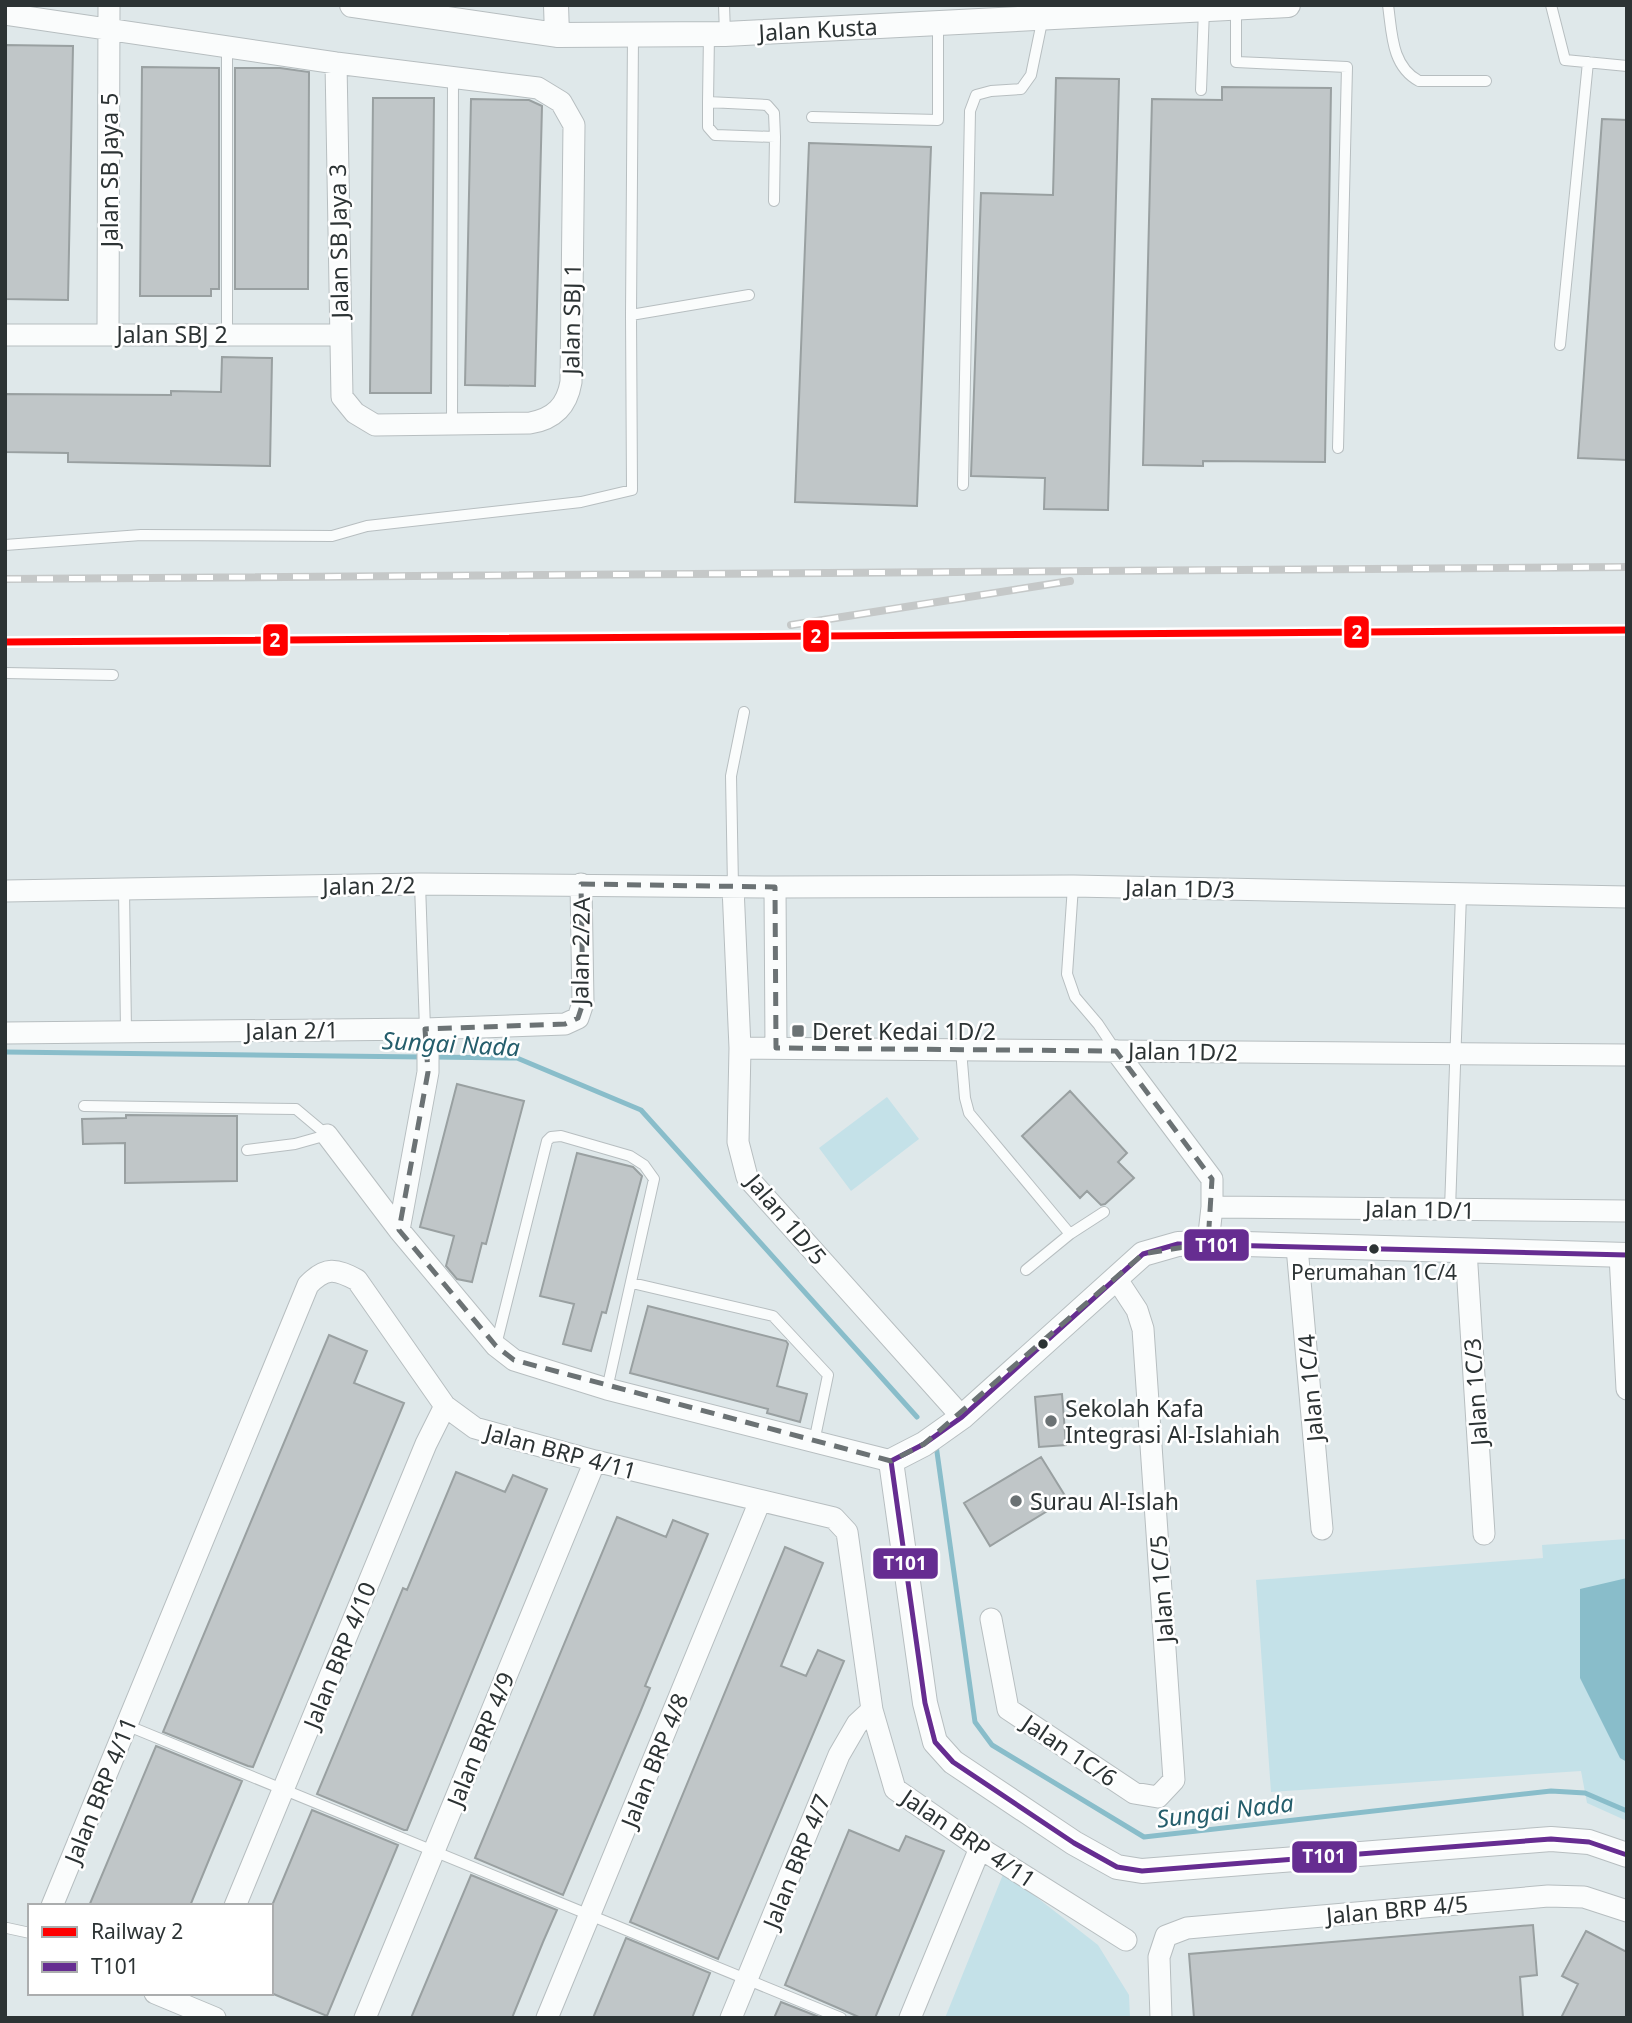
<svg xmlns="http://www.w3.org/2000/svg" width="1632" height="2023" viewBox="0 0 1632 2023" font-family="'Noto Sans',sans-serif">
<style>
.green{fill:#c4e1e8}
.water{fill:#89bdca}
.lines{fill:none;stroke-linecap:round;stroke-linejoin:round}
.stream{stroke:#89bdca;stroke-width:5}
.building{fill:#c0c6c8;stroke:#99a0a1;stroke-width:2}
.service-casing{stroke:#b7bec0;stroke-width:12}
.minor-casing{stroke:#b7bec0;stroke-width:23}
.tertiary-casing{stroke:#b7bec0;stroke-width:26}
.service{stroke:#fafcfc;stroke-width:10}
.minor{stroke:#fafcfc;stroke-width:21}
.tertiary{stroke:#fafcfc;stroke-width:24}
.rail-casing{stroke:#c5c8c8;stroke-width:8}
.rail{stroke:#fff;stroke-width:5;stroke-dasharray:16;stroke-linecap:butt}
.bus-1-casing{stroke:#fff;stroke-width:10}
.bus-1{stroke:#662d91;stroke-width:5}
.rail-1-casing{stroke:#fff;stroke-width:12}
.rail-1{stroke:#f00;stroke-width:7}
.marked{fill:none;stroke:#6b7274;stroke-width:5;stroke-dasharray:14 9;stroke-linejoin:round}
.poi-dot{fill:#6b7274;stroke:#fff;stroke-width:2.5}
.bus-dot{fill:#2c3334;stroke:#fff;stroke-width:2.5}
.labels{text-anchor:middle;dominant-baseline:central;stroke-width:5;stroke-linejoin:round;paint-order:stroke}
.bus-label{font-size:21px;fill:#2c3334;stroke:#fff}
.street-label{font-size:23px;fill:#2c3334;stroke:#fff}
.poi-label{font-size:23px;fill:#2c3334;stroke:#fff;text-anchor:start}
.water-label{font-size:24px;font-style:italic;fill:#255e6c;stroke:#fff}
.line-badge{stroke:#fff;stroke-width:2.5}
.badge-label{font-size:19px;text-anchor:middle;font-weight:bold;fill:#fff}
</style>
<rect width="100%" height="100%" fill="#dfe8ea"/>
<path class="green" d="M887 1097 919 1139 851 1191 819 1148Z
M1627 1539V1821L1587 1803 1581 1771 1271 1792 1256 1580 1543 1558 1542 1545Z
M1004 1872 1098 1945 1129 1995 1130 2018H945Z"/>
<path class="water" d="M1627 1578V1762L1620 1758 1580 1678V1589Z"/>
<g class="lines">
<path class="stream" d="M5 1052 422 1057
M432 1057 517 1058 641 1110 917 1417
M936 1445 975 1722 992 1745 1144 1837 1551 1791 1585 1793 1627 1811"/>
</g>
<path class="building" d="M5 45 73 46 68 300 5 299Z
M142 67 219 68V289H211V296H140Z
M235 68H280L309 72 308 289H235Z
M1056 78 1119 79 1108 510 1044 509 1045 478 971 476 981 193 1053 195Z
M1222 87 1331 88 1325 462 1203 461V466L1143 465 1152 99 1222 100Z
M373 98H434L431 393H370Z
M471 99 529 100 542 106 535 386 465 385Z
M1602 119 1627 120V460L1578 458Z
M809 143 931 147 917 506 795 502Z
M222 357 272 358 270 466 68 462V453L5 452V394L171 395V391L221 392Z
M457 1084 524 1101 486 1244 482 1243 472 1282 457 1279 446 1266 454 1236 420 1227Z
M1070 1091 1127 1153 1118 1162 1134 1178 1105 1204 1101 1205 1087 1191 1080 1198 1022 1136Z
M126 1115 237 1116V1181L125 1183V1143L83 1144 82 1119 126 1118Z
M577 1153 633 1167 642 1176 606 1313 602 1312 591 1351 563 1344 574 1304 540 1296Z
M648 1306 786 1341 788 1344 777 1386 807 1394 800 1422 767 1413 768 1409 630 1373Z
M329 1335 367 1351 354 1383 404 1403 253 1767 248 1766 163 1732Z
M1062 1394 1066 1445 1039 1447 1035 1397Z
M1041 1457 1067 1499 990 1546 964 1503Z
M456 1472 505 1492 513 1475 547 1489 407 1830H404L317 1794 403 1588 407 1590Z
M617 1517 666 1537 673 1520 708 1534 645 1686 650 1688 641 1710 563 1895 475 1858Z
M785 1547 823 1563 781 1666 806 1676 818 1650 844 1661 718 1959 630 1922Z
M156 1746 242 1781 213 1850 190 1906H89Z
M312 1810 398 1845 327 2016 271 1993V1908Z
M849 1830 899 1851 906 1836 944 1851 875 2018H861L785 1985Z
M471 1875 557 1910 543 1942 512 2018H411Z
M1533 1925 1537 1975 1520 1977 1523 2018H1194L1189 1954Z
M1586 1931 1627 1952V2018H1561L1578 1984 1562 1976Z
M626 1938 710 1973 692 2018H593Z
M781 2002 819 2017V2018H774Z"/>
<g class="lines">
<defs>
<path id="service" d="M724 5 725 34
M1388 5C1392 32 1391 66 1419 81H1486
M1551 5 1565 60 1627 66
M1236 8V62L1347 67 1338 448
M633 35 631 315 749 295
M1201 90 1204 9
M708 102 767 105 774 113 775 137 715 135 708 127Z
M708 102 709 34
M812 117 938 120V22
M774 201 775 137
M227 335V47
M1560 345 1588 62
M452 424 453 78
M963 485 970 111 976 95 991 91 1021 89 1031 75 1043 17
M5 545 141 535 332 536 367 526 581 502 632 490 631 315
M5 673 113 675
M420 884 425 1029
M1073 886 1067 974 1075 997 1098 1024 1116 1051
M733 887 731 776 744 712
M124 889 126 1031
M961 1050 965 1098 969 1113 1070 1234 1026 1270
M84 1106 296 1109 327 1135
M247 1150 295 1144 327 1135
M1450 1209 1461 894
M1070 1234 1104 1212
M632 1283 773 1316 828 1375 814 1442
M496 1345 547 1141 551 1137 561 1136 630 1156 644 1165 654 1179 607 1389
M126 1725 841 2018
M7 1928 30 1933"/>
<path id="minor" d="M5 14 336 63 538 88 561 102 574 125 571 382C567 406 554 419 530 423L375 425 355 413 342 397 336 63
M108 334 109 5
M5 335H340
M733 887 740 1048 738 1142 747 1177 962 1417
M775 887 776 1048
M5 891 420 884 775 887 1073 886 1627 897
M5 1033 425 1029 565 1024 578 1018 583 1003 581 884
M740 1048 1627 1055
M1116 1051 1212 1179V1207L1208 1243
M327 1135 399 1230 496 1346 514 1360 607 1389 891 1461
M1212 1207 1627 1211
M399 1230 428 1072V1046L425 1029
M1297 1247 1322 1529
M1466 1250 1484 1534
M1620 1255 1627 1389
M991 1619 1008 1709 1134 1793 1158 1797 1174 1780 1143 1329 1137 1310 1116 1278
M52 1906 308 1285C326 1266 336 1269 357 1280L445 1406 475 1428 595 1461 834 1518 847 1532 872 1710 895 1789 980 1848 1126 1940
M235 1906 426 1444 445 1406
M155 1993 215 2018
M365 2018 595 1461
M547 2018 760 1501
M731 2018 839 1755 857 1724 872 1710
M910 2018 980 1848
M1161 2018 1159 1957 1166 1936 1187 1928 1548 1896 1584 1897 1627 1911"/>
<path id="tertiary" d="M352 5 557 35 725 34 1288 5
M556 5 557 35
M1627 1255 1208 1243 1178 1244 1143 1254 962 1417 924 1444 891 1461 925 1703 935 1742 953 1762 1074 1843 1117 1867 1142 1871 1551 1839 1589 1842 1627 1855"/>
</defs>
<use href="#service" class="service-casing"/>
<use href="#minor" class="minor-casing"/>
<use href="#tertiary" class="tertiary-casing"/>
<use href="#service" class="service"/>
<use href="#minor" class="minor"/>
<use href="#tertiary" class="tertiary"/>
<defs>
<path id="rail" d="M5 579 1627 567
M791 625 1070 581"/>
</defs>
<use href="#rail" class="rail-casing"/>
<use href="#rail" class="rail"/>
<defs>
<path id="bus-1" d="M1627 1255 1178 1244 1143 1254 962 1417 924 1444 891 1461 925 1703 935 1742 953 1762 1074 1843 1117 1867 1142 1871 1551 1839 1589 1842 1627 1855"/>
</defs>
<use href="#bus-1" class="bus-1-casing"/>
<use href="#bus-1" class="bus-1"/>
<defs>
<path id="rail-1" d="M5 642 1627 630"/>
</defs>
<use href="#rail-1" class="rail-1-casing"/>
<use href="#rail-1" class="rail-1"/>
</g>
<path class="marked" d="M581 884 775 887 776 1048 1116 1051 1212 1179 1208 1243 1143 1254 924 1444 891 1461 514 1360 496 1346 399 1230 428 1072 425 1029 565 1024 578 1018 583 1003Z"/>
<g class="poi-dot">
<rect x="791" y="1024" width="14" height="14" rx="3.5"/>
<circle cx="1051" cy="1421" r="7"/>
<circle cx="1016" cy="1501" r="7"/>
</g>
<g class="bus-dot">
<circle cx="1374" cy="1249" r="6"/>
<circle cx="1043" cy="1344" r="6"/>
</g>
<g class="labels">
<g class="bus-label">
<text x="1374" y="1272">Perumahan 1C/4</text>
</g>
<g class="street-label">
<text transform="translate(818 29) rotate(-3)">Jalan Kusta</text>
<text transform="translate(109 170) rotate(-90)">Jalan SB Jaya 5</text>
<text transform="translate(338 241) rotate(-91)">Jalan SB Jaya 3</text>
<text transform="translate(571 319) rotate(-89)">Jalan SBJ 1</text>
<text x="172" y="334">Jalan SBJ 2</text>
<text transform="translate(369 885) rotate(-1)">Jalan 2/2</text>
<text transform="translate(1180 888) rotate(1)">Jalan 1D/3</text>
<text transform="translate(580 951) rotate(-89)">Jalan 2/2A</text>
<text transform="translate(292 1030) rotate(-1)">Jalan 2/1</text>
<text transform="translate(1183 1051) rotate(1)">Jalan 1D/2</text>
<text transform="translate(1420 1209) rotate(1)">Jalan 1D/1</text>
<text transform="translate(787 1219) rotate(50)">Jalan 1D/5</text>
<text transform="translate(1310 1388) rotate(-95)">Jalan 1C/4</text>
<text transform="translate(1475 1392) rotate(-94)">Jalan 1C/3</text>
<text transform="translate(561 1451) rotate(15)">Jalan BRP 4/11</text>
<text transform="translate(1161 1589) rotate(-94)">Jalan 1C/5</text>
<text transform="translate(339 1655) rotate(-68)">Jalan BRP 4/10</text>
<text transform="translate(480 1739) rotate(-68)">Jalan BRP 4/9</text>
<text transform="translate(1070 1750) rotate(34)">Jalan 1C/6</text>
<text transform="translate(654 1760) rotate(-68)">Jalan BRP 4/8</text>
<text transform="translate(100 1790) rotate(-68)">Jalan BRP 4/11</text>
<text transform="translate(969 1838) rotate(34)">Jalan BRP 4/11</text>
<text transform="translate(796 1861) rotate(-68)">Jalan BRP 4/7</text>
<text transform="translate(1397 1909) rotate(-5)">Jalan BRP 4/5</text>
</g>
<g class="poi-label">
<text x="812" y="1031">Deret Kedai 1D/2</text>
<text x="1065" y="1408">Sekolah Kafa<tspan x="1065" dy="26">Integrasi Al-Islahiah</tspan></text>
<text x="1030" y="1501">Surau Al-Islah</text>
</g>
<g class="water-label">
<text transform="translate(451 1043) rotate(3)">Sungai Nada</text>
<text transform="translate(1225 1810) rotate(-7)">Sungai Nada</text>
</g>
</g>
<g class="line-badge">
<rect x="1343" y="615" width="27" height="34" rx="7" fill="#f00"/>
<rect x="802" y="619" width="28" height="34" rx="7" fill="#f00"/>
<rect x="262" y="623" width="27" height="34" rx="7" fill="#f00"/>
<rect x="1183" y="1228" width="67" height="34" rx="7" fill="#662d91"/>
<rect x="872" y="1547" width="67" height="33" rx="7" fill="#662d91"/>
<rect x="1291" y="1840" width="67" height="34" rx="7" fill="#662d91"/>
</g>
<g class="badge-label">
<text x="1357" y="639">2</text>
<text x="816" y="643">2</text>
<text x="275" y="647">2</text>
<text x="1217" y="1252">T101</text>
<text x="905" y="1570">T101</text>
<text x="1324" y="1863">T101</text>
</g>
<rect width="1632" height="2023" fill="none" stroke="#2c3334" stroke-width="14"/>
<rect x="28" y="1904" width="245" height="91" fill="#ffffff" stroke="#abadae" stroke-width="2"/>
<rect x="42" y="1927" width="35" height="10" fill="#ff0000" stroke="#abadae" stroke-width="2"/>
<text x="91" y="1939" font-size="21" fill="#2c3334">Railway 2</text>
<rect x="42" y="1962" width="35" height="10" fill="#662d91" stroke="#abadae" stroke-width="2"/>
<text x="91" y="1974" font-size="21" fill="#2c3334">T101</text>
</svg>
